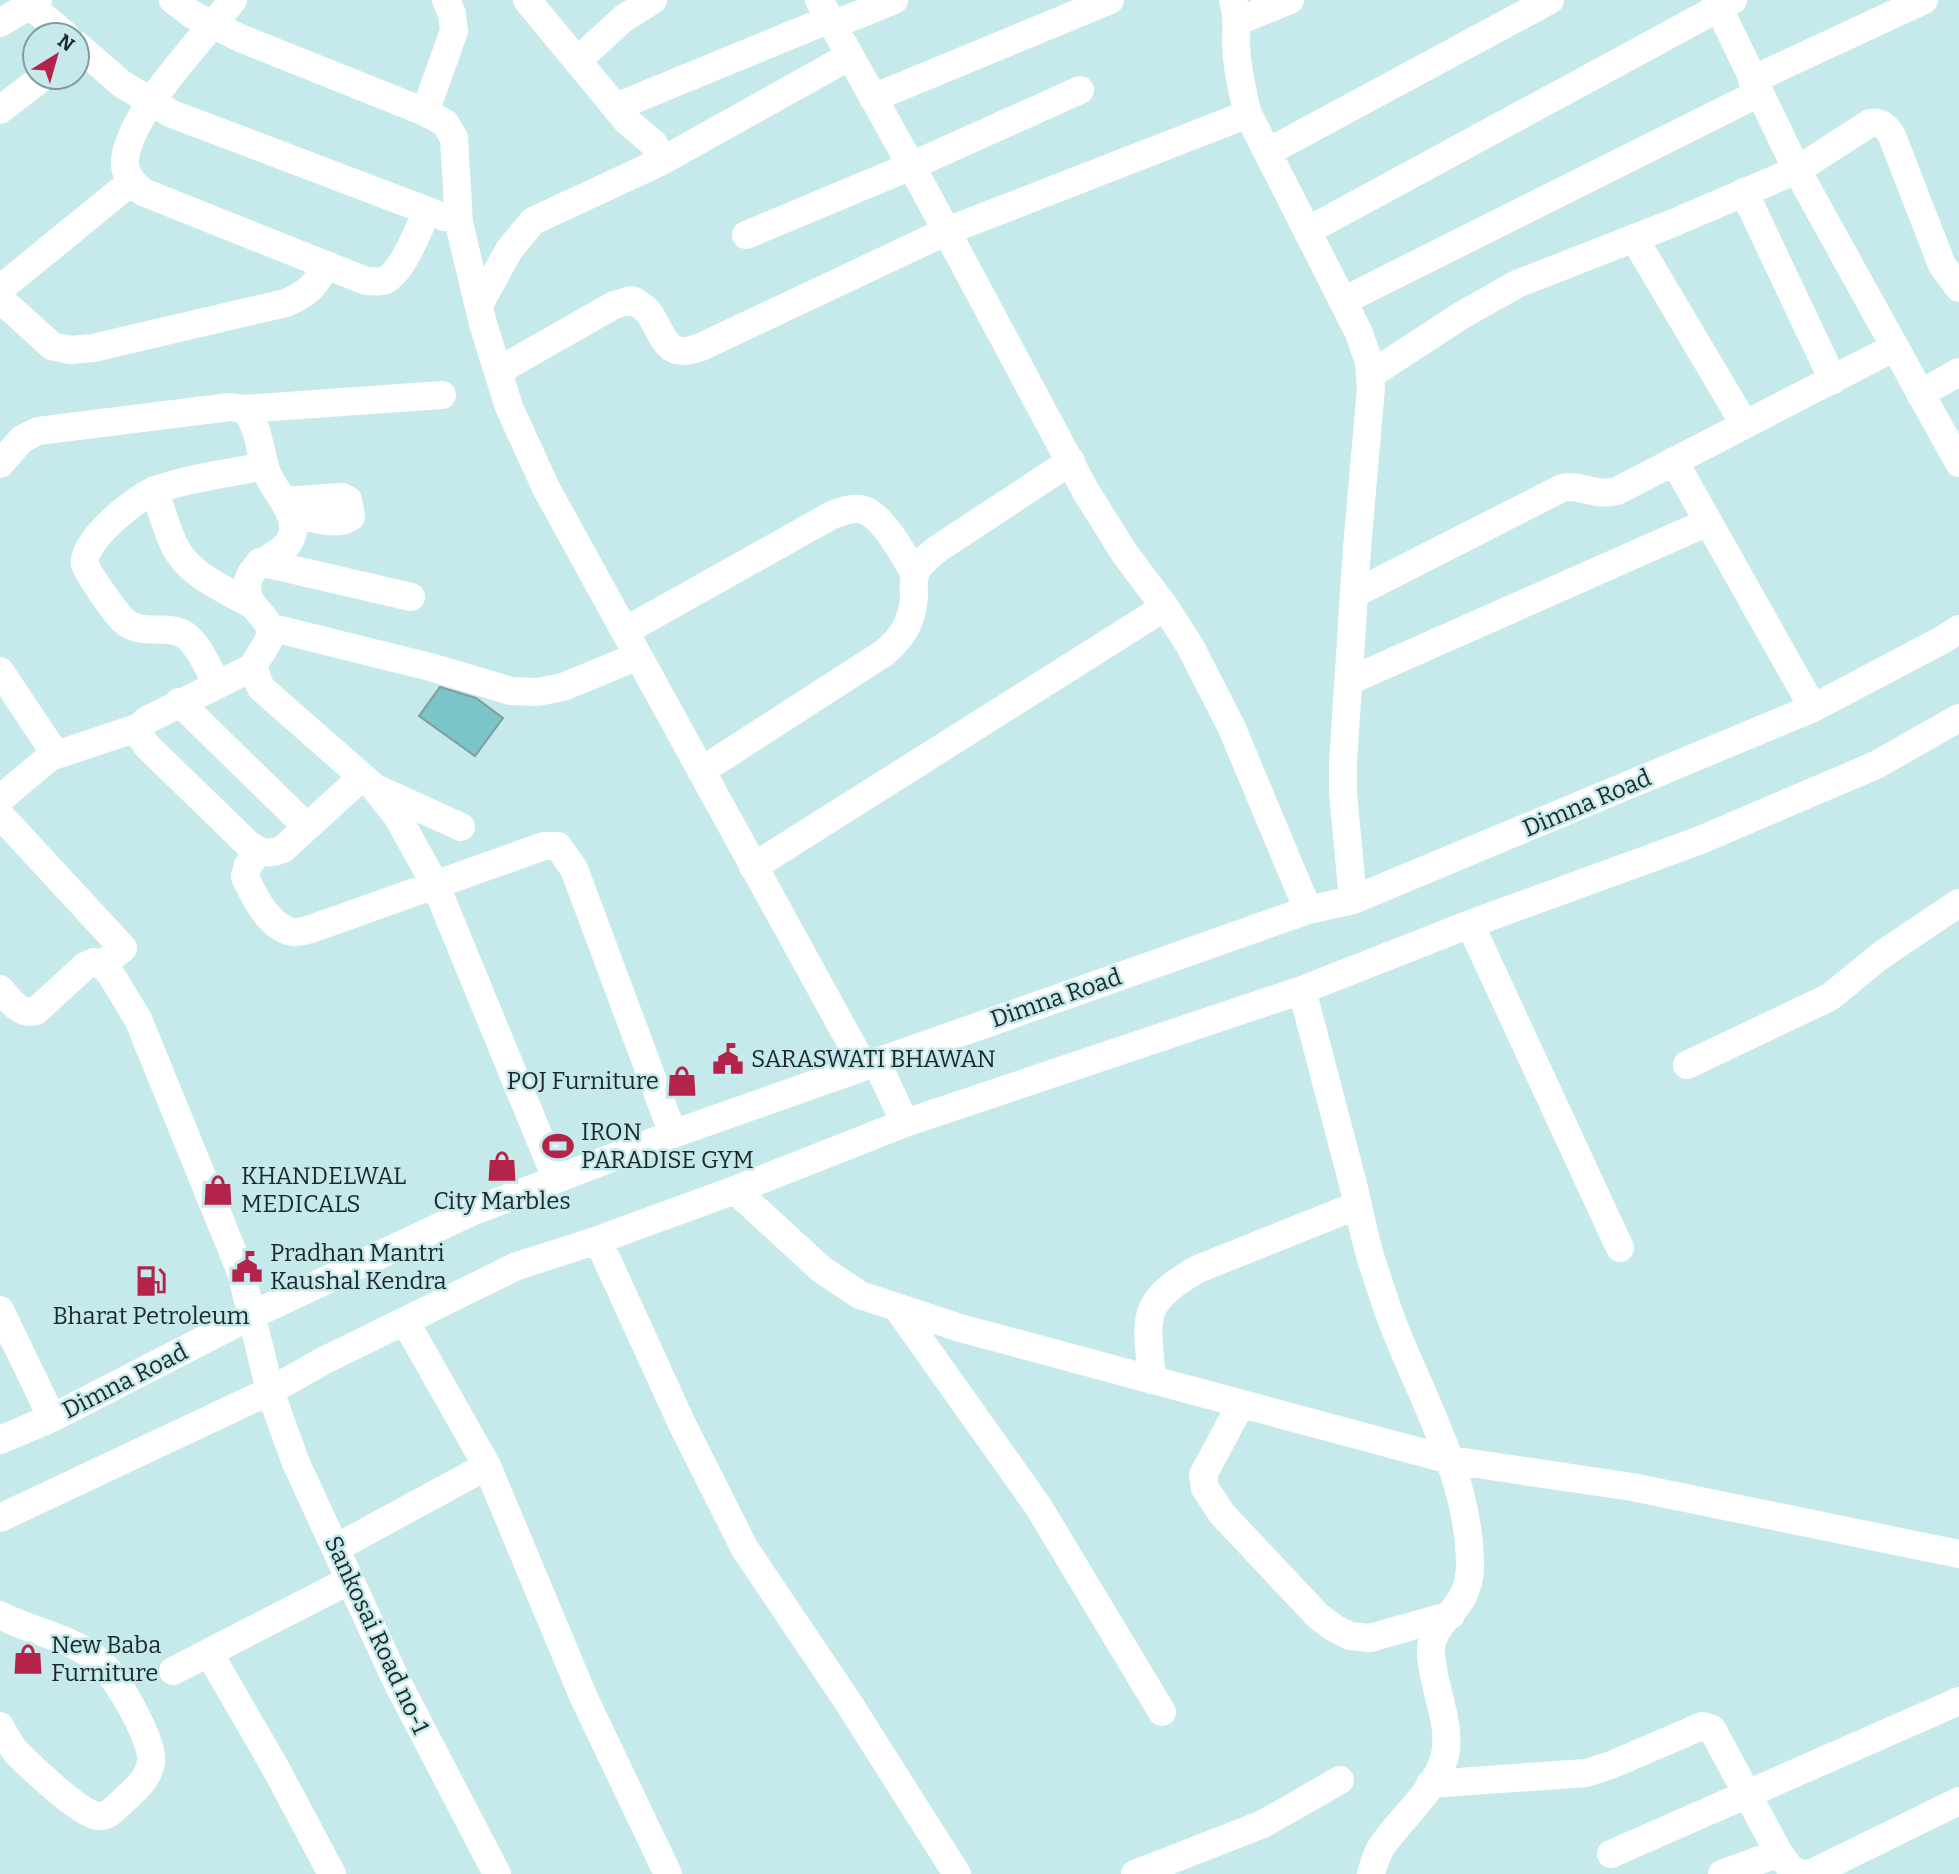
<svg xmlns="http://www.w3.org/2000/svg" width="1959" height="1874" viewBox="0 0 1959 1874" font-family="Bitter,serif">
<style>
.building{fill:#7bc4ca;stroke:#7e9fa2;stroke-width:2}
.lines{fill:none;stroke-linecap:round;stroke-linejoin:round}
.minor{stroke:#fff;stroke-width:28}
.labels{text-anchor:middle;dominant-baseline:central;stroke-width:5;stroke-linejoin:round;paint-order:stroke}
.street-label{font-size:24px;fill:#1c292a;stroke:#c6e9ec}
.poi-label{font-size:24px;fill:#1c292a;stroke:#c6e9ec;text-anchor:start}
</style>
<rect width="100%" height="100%" fill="#c6e9ec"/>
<path class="building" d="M440 687 476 698 503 718 475 756 419 716Z"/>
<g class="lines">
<path class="minor" d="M173 0 193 15 240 38 425 112 445 123 454 138 459 223 483 324 509 407 546 488 863 1065
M233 0C205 36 122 120 125 166 126 177 135 185 143 192L366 281C371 281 379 282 383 281 402 275 419 228 427 211
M527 0 627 121 654 144 660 162 850 56
M819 0 924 189 1085 490 1125 554 1165 607 1190 646 1231 726 1308 910
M1233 0C1238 19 1236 27 1236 45 1237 69 1242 91 1248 114L1359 333 1369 362 1371 388 1357 548 1343 763V793L1353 900
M1715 0 1797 170 1959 463
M30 5 65 35
M1238 21 1290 0
M0 23 38 0
M833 25 894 0
M77 45 122 84 172 114 444 217
M578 60 624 18 653 0
M1752 80 1924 0
M873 98 1110 0
M616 107 830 19
M0 110 43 77
M425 112 454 31 452 14 446 0
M1268 152 1550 0
M1744 192 1833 380
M1307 231 1733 0
M746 235 911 166 1080 90
M1634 238 1745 425
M0 289 131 182
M0 299 52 346 70 350 93 348 286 303C309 293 314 286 327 265
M1343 301 1759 93
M479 305 509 250 533 221 660 162
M498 371 614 305 632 300C639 304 644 306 649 313 659 326 664 353 685 351 690 351 696 348 701 347L947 231 1248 114
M1370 375 1462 315 1517 284 1673 223 1797 170 1870 123C1882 122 1886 126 1892 136L1942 265 1959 288
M1920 394 1959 372
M244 409 442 395
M1674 461 1813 708
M0 464 22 439 38 431 230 407 244 409C260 426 259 452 267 473 275 493 304 519 289 542 276 561 249 559 247 588 245 609 276 617 269 639 265 649 257 657 253 667L261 688 375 788 397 816 436 886 556 1178
M154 490C162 510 167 534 178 552 194 577 224 589 249 603
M284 501 342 497 348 500 351 517C336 528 307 516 289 512
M260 562 411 597
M1354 594 1562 488C1585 484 1593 497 1617 491L1895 347
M269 627 430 667 511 691 537 692 563 687 638 656
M625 631 832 515C841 512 854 506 864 510 884 517 904 556 915 574
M253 667 147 720 140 727V736L148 747 249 845C261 853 269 855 283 849L362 777
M0 671 50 746V757L0 799
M1349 681 1708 522
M217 684C208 668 199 645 185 635 167 623 142 637 124 621 117 615 87 573 85 564 81 542 136 497 156 490 189 478 230 473 265 466
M179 702 307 827
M50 757 140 727
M701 771 884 653C903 637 912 622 914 597 914 590 913 582 915 575 917 565 928 557 936 550L1071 461
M380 790 461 827
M0 815 123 948 102 965
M259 852 248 865 245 877C254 896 269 928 293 932 298 933 306 930 311 929L544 846H558L574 869 673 1134
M753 867 1165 607
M1470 924 1620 1248
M0 989C10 1000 20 1016 36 1011L85 966 94 962 102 965 110 973 138 1019 241 1272 270 1391 296 1463 396 1680 497 1874
M1302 990C1319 1054 1336 1119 1353 1184 1360 1213 1365 1243 1375 1271 1382 1293 1389 1315 1398 1336 1428 1410 1470 1484 1470 1566 1470 1611 1433 1617 1431 1649 1430 1682 1454 1725 1444 1759 1433 1794 1399 1819 1380 1849 1376 1857 1373 1866 1371 1874
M876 1061 905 1123
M1687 1065 1830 997 1880 956 1959 903
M735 1190 821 1269 860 1295 960 1328 1450 1460 1632 1487 1959 1554
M598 1240 682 1424 745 1549 848 1702 957 1874
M898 1309 1038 1506 1162 1712
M0 1310 52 1418
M405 1321 487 1466 584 1698 668 1874
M1152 1380C1147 1318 1138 1303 1198 1269L1358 1205
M1241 1404 1203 1475 1205 1488 1222 1514 1318 1616 1334 1628 1350 1636 1370 1638 1451 1615
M0 1440 52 1418 252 1315 469 1213 673 1134 1308 910 1353 900 1813 708 1944 639 1959 629
M0 1518 270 1391 323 1361 517 1266 598 1240 735 1190 905 1123 1302 990 1470 924 1698 841 1876 765 1959 718
M336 1548 487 1466
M0 1615C33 1633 71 1636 101 1663 117 1678 154 1741 151 1762 149 1778 135 1790 124 1800 116 1807 108 1818 97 1816 78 1812 32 1768 17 1753 10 1745 5 1735 0 1726
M209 1653 275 1767 332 1874
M173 1671 350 1580
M1430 1784 1586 1773 1611 1765 1702 1726 1712 1729 1779 1853 1790 1868 1800 1874
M1611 1854 1959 1701
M1135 1874 1263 1824 1340 1780
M1722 1874 1779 1853
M1806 1874 1814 1872 1959 1801"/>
</g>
<defs>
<symbol id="civic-bare" viewBox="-9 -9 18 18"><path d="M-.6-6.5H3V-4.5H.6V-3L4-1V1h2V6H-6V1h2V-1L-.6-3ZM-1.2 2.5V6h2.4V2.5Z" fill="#b42349" stroke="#c6e9ec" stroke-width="2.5" paint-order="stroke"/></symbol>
<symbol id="shop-bare" viewBox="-9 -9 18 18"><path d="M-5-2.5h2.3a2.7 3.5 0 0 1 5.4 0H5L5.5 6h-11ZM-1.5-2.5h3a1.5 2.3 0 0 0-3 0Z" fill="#b42349" stroke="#c6e9ec" stroke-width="2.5" paint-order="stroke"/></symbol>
<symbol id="stadium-bare" viewBox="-9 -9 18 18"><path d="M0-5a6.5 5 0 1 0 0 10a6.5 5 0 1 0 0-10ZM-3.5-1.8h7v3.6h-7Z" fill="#b42349" stroke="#c6e9ec" stroke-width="2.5" paint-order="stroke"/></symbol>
<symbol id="fuel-bare" viewBox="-9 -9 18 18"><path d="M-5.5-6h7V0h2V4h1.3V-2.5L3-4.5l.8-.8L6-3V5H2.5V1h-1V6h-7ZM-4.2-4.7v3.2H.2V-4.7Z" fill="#b42349" stroke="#c6e9ec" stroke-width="2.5" paint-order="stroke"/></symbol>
</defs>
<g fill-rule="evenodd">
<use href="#civic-bare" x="706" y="1037" width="44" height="44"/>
<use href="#shop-bare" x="660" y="1059" width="44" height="44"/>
<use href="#stadium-bare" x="536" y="1124" width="44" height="44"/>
<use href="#shop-bare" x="480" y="1144" width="44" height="44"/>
<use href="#shop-bare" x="196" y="1168" width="44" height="44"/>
<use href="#civic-bare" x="225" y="1245" width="44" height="44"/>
<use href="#fuel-bare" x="129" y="1259" width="44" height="44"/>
<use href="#shop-bare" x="6" y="1637" width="44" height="44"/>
</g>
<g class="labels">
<g class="street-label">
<text transform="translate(1587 803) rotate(-23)">Dimna Road</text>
<text transform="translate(1056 998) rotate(-19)">Dimna Road</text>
<text transform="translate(125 1381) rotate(-27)">Dimna Road</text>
<text transform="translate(377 1635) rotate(65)">Sankosai Road no-1</text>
</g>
<g class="poi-label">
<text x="751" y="1059">SARASWATI BHAWAN</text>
<text x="659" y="1081" text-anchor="end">POJ Furniture</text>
<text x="581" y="1132">IRON<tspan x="581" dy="28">PARADISE GYM</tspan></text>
<text x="241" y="1176">KHANDELWAL<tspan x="241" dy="28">MEDICALS</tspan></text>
<text x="502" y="1201" text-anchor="middle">City Marbles</text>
<text x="270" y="1253">Pradhan Mantri<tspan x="270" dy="28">Kaushal Kendra</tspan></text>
<text x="151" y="1316" text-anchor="middle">Bharat Petroleum</text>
<text x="51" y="1645">New Baba<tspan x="51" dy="28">Furniture</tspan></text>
</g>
</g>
<g transform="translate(56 56) rotate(37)"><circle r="33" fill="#c6e9ec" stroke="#829c9e" stroke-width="2"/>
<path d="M0-5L12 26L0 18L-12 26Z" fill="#b42349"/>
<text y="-10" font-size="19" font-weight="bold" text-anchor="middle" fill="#1c292a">N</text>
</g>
</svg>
